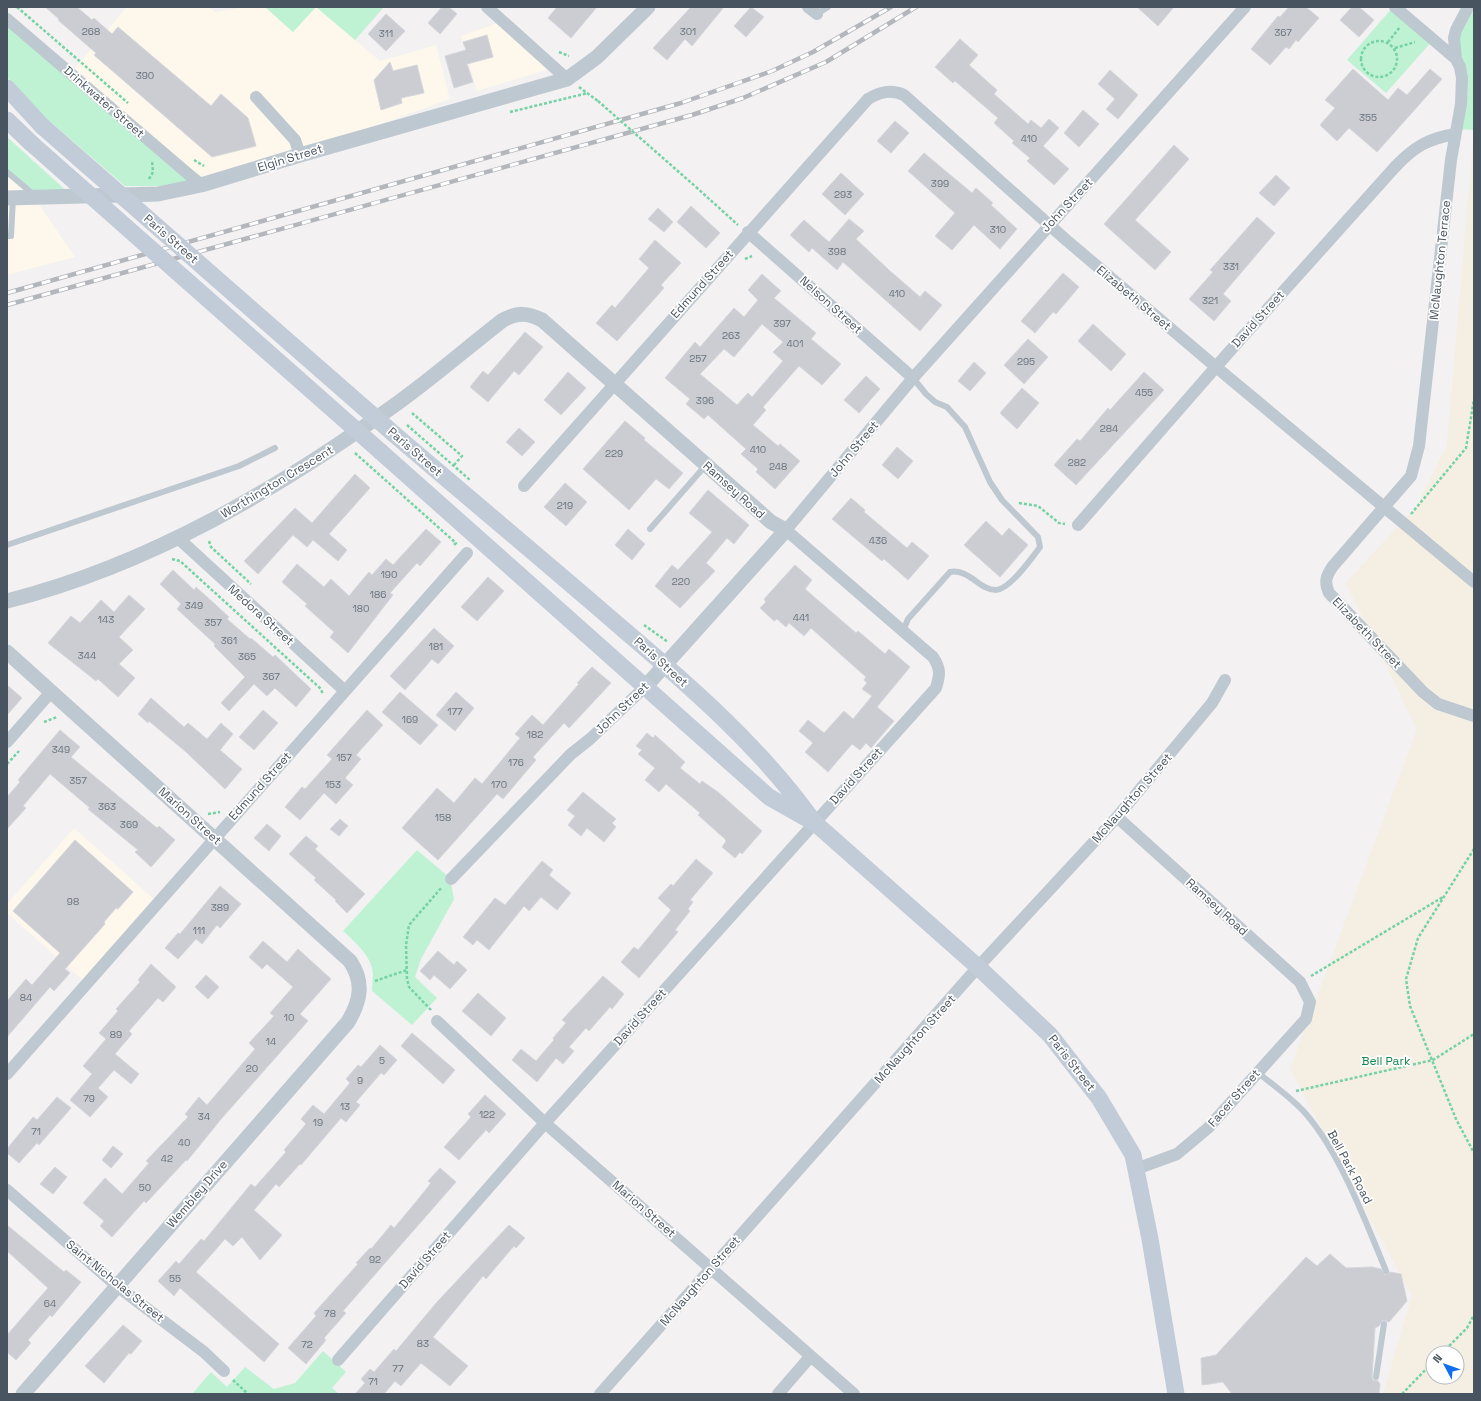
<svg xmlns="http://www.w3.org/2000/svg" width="1481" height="1401" viewBox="0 0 1481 1401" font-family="'Space Grotesk',sans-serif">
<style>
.commercial{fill:#fdf8eb}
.green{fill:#bef2d3}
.sand{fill:#f4efe2;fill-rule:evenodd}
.building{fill:#cbcdd3;stroke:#d5d7dc;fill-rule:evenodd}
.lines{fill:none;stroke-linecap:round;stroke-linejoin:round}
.path{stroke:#74d2a4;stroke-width:2.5;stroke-dasharray:3 2;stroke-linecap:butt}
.service{stroke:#bec8d0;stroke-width:6}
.minor{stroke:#bec8d0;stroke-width:12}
.tertiary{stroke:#bec8d0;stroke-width:15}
.secondary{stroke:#c1ccd8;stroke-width:17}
.rail-casing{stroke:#b3b6bb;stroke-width:4.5}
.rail{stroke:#fff;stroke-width:3;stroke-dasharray:9;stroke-linecap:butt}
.path-bridge{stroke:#74d2a4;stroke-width:2.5;stroke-dasharray:3 2;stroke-linecap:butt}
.secondary-bridge{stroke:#c1ccd8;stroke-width:17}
.labels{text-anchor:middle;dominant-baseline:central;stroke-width:3.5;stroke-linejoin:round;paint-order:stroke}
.number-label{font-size:10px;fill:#69727c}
.street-label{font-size:12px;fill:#48545f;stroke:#fff}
.park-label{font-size:12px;fill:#13864d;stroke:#fff}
</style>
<rect width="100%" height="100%" fill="#f3f1f1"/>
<path class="commercial" d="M127 7H209L215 12 247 7H265L293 32 316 7 380 61 436 45 450 99 301 153 203 178 70 74Z
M497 23 550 69 477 91 461 36Z
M7 173 34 197 75 257 7 275Z
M74 828 156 901 85 982 7 913V904Z"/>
<path class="green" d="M265 7H384L355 40 316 7 293 32Z
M1393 7 1434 39 1386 93 1347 60Z
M1466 7H1474V130L1457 129 1462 104 1453 38Z
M7 20 70 74 203 178 161 186H125L39 112 7 77Z
M7 137 71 195 34 197 7 173Z
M417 850 450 878 454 899 421 959 415 977 437 998 412 1025 372 991C372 984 374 975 372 968 368 953 354 941 343 931Z
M323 1351 346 1372 332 1388 339 1394H192L211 1372 227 1387 245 1367 274 1389 295 1383Z"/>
<path class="sand" d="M1474 129V1394H1383L1412 1296 1290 1069 1417 729 1346 583 1416 507 1447 445ZM1433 1353H1457V1377H1433Z"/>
<path class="building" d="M45 7H77L92 20 94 18 112 34 118 27 211 106 221 94 248 118 256 146 212 157 94 55 96 53 58 20 59 19Z
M442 7H449L457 14 440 34 428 23Z
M557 7H597L571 38 548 18Z
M691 7H724L692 46 685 39 667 60 653 48Z
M751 7 764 17 746 37 734 26Z
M1137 7H1174L1158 26Z
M1289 7H1306L1319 18 1298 42 1296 40 1289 49 1286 47 1270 65 1251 49 1278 16 1280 17Z
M1352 7H1359L1374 20 1359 37 1340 20Z
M386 14 405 31 386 51 368 34Z
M487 35 493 57 467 64 473 82 454 88 445 56 466 50 463 42Z
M960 39 978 55 969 65 997 90 994 94 1028 124 1031 120 1041 128 1049 119 1059 128 1043 146 1069 169 1054 185 1027 161 1030 158 1012 143 1014 141 994 123 998 118 955 81 953 83 935 67Z
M390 62 393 71 417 65 424 93 401 98 402 103 381 110 374 80Z
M1353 69 1388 100 1398 88 1407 95 1430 69 1442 79 1377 152 1349 128 1337 141 1320 125 1335 108 1325 100Z
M1110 70 1138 95 1118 119 1106 109 1115 99 1098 84Z
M1083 110 1099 124 1079 147 1064 133Z
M895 121 909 133 891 153 877 141Z
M1174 145 1189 159 1135 220 1171 252 1155 270 1104 224Z
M924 153 972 193 976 188 993 203 991 205 1017 229 1000 249 974 225 952 250 935 236 955 213 908 171Z
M841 173 864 194 845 215 822 194Z
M1276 175 1290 188 1274 206 1259 193Z
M691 206 720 233 706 248 677 222Z
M658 208 673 222 664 232 648 219Z
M1257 217 1275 233 1223 294 1231 301 1214 321 1189 299 1213 272 1210 270Z
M849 219 864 231 856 239 889 270 920 297 925 291 942 305 920 331 843 262 837 270 812 248 809 252 790 235 804 220 829 242Z
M655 240 681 263 661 285 664 288 617 341 596 323 612 305 615 308 649 268 639 259Z
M1063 273 1079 287 1056 314 1053 312 1035 333 1021 321Z
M762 274 781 291 774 298 816 333 811 339 841 364 822 385 799 366 763 407 766 410 753 425 778 446 780 444 800 461 775 489 756 472 758 469 741 454 746 449 708 415 704 419 686 404 690 399 665 378 695 342 700 347 734 308 744 317 758 300 748 290ZM762 324 783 342 773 352 783 361 752 397 748 393 737 405 700 374 724 349 734 357Z
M1093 324 1126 354 1111 371 1078 341Z
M525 332 543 347 519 375 514 371 488 402 470 387 483 371 488 375Z
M1028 339 1048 357 1024 384 1004 365Z
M974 362 986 373 970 391 958 381Z
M568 372 586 388 561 415 544 400Z
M1144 372 1164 390 1076 485 1054 465 1077 439 1080 441 1108 408 1110 410Z
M866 376 880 389 859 413 844 400Z
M1022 388 1039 403 1017 429 1000 413Z
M625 421 645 438 644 440 683 473 669 489 656 479 629 510 583 469Z
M519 428 535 442 522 456 506 442Z
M897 447 913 461 898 479 882 465Z
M355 474 370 488 329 534 347 550 338 561 313 540 307 547 293 535 258 574 244 561 295 508 312 523Z
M565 483 587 502 566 526 544 507Z
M708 490 749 525 734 544 727 538 706 563 715 571 680 608 655 586 672 565 678 570 712 532 689 513Z
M851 498 865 510 864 512 907 548 912 542 929 556 908 580 884 559 882 561 832 519Z
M986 521 1002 536 1009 528 1028 545 1000 577 964 545Z
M426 529 441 542 420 566 417 563 390 593 393 595 348 653 330 637 334 632 305 606 307 604 282 582 297 564 324 587 331 579 349 596 369 572 372 575 386 559 393 565Z
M628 529 645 544 632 560 615 545Z
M795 565 812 580 805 589 856 633 858 631 885 654 889 649 910 667 877 707 894 721 871 748 866 743 860 750 852 744 828 772 805 752 813 743 799 731 808 720 824 733 844 711 853 719 872 696 862 689 867 683 864 680 866 677 811 628 804 636 789 623 786 627 777 619 774 621 760 608 766 602 764 599Z
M173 570 194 590 196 587 217 606 229 617 227 619 250 639 251 638 273 657 275 655 311 689 296 707 275 688 267 696 254 684 229 711 221 703 245 677 214 646 215 644 177 609 181 604 160 584Z
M488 577 504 591 477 621 461 607Z
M129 595 145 609 119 637 133 650 119 664 135 678 118 697 98 679 96 681 48 643 71 616 80 623 101 600 114 612Z
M434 628 454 646 438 664 432 659 405 690 390 676Z
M592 667 611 683 569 728 564 723 533 757 536 760 503 799 497 794 438 860 402 828 437 788 454 803 475 778 482 784 520 738 515 734 532 715 543 725 579 684 577 683Z
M7 685 22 698 7 715Z
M400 692 438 725 420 745 382 712Z
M456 692 474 708 455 731 436 715Z
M151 698 184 727 188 723 207 739 221 723 233 734 220 750 242 769 225 789 186 752 149 721 148 723 138 714Z
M263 710 278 723 254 750 239 737Z
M367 710 383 725 356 755 361 759 345 778 353 785 336 804 324 793 300 820 285 807 302 787 305 789 332 759 327 755Z
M60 730 80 747 71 757 157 828 159 826 175 840 151 867 135 852 138 850 88 809 90 808 50 774 23 806 26 808 7 829V797L20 782 18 780Z
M647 733 653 738 655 735 685 762 680 768 700 784 702 781 718 792 762 831 742 854 740 852 735 858 722 847 726 841 725 839 698 815 700 813 666 784 659 792 645 780 655 768 638 754 642 750 636 746Z
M583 792 616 819 612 823 616 827 604 842 587 828 581 836 568 825 575 816 567 810Z
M340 819 348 826 339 836 330 829Z
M267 824 281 836 269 851 254 838Z
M306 836 318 846 315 849 365 894 347 913 335 901 336 900 314 880 316 878 289 854Z
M75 840 133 892 118 909 116 908 104 922 105 924 65 969 70 973 54 991 50 987 7 1037V1001L26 979 32 985 60 953 13 911Z
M696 859 713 873 690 900 693 902 688 909 690 911 675 930 678 932 639 978 621 962 634 947 638 950 671 910 658 898 671 884 673 886Z
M542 861 553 870 549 875 571 893 557 910 541 897 529 911 524 906 489 950 477 940 473 945 463 937 495 898 505 905Z
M220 886 241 904 220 928 217 925 202 944 196 939 178 959 165 948 178 933 180 934Z
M263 941 287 962 298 949 331 979 300 1014 308 1021 222 1118 187 1161 186 1160 146 1203 144 1201 112 1237 100 1226 104 1221 83 1203 105 1178 122 1194 149 1163 146 1161 188 1117 185 1114 199 1097 207 1105 255 1049 249 1043 274 1016 270 1013 293 987 267 964 262 969 249 957Z
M438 951 454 965 457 961 467 970 450 989 434 975 430 980 420 971Z
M151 964 176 987 163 1002 158 998 129 1031 132 1034 115 1054 139 1074 131 1084 114 1070 98 1088 108 1097 90 1117 70 1100 92 1074 83 1066 106 1039 99 1033 118 1011 116 1009 140 982 138 980Z
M206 975 219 987 208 999 195 987Z
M603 976 624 994 612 1009 610 1007 589 1031 586 1028 569 1047 574 1051 563 1064 556 1058 537 1082 512 1060 521 1049 536 1061 554 1040 553 1038 566 1023 562 1020Z
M478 993 506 1018 491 1036 462 1011Z
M412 1033 455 1070 443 1084 401 1046Z
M380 1045 397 1060 384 1075 381 1073 356 1102 360 1105 346 1122 341 1118 301 1165 300 1164 279 1187 276 1184 254 1210 282 1235 260 1260 242 1237 233 1246 225 1239 196 1272 279 1344 264 1362 180 1288 174 1296 158 1281 176 1261 179 1264 201 1239 204 1241 251 1184 255 1187 286 1152 284 1150 306 1124 301 1119 313 1105 324 1114 350 1083 346 1079 358 1065 361 1067Z
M485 1095 506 1114 489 1133 486 1130 459 1160 444 1147 471 1117 468 1114Z
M57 1097 71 1108 39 1145 37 1143 19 1163 7 1153V1149L33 1117 37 1120Z
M113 1146 123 1154 111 1168 102 1160Z
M55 1167 67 1177 53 1194 40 1184Z
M440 1168 456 1182 343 1311 346 1313 324 1338 326 1340 306 1364 288 1348 316 1316 314 1313 358 1264 356 1263 370 1248 371 1249 391 1225 394 1228 415 1203 431 1183 428 1181Z
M7 1225 64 1272 66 1270 81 1282 52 1317 50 1315 28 1340 31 1343 16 1360 7 1352V1335L48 1288 7 1251Z
M509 1225 525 1238 516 1248 514 1246 486 1279 483 1276 433 1337 468 1366 450 1386 421 1363 401 1386 395 1381 384 1394H355L365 1383 361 1379 370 1369 374 1372 394 1349 396 1351 437 1302Z
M1330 1254 1346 1268 1372 1267 1381 1269 1385 1275 1390 1272 1401 1274 1407 1301 1389 1322 1383 1320 1379 1326 1375 1328 1372 1377 1373 1380 1378 1381 1380 1384 1379 1394H1232L1223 1382 1202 1385 1201 1358 1216 1355 1306 1257 1317 1266Z
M123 1325 142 1341 131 1354 129 1353 104 1383 85 1366Z"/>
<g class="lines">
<path class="path" d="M17 7 128 103
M1361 59a18 18 0 1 1 36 0a18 18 0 1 1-36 0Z
M1388 42 1400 27
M1395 48 1415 42
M559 52 569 56
M579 87 598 101
M510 112 588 93
M194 160 204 166
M149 179 153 172 152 160
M696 187 738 225
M745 259 752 256
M412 413 462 456 454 465
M355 453 456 543 454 545
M1019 503 1038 506 1059 523 1065 524
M1411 514 1466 448 1474 399
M209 541 211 547 251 584
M172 559 180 561 321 689 323 695
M644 625 668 642
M44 722 57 717
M7 764 19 751
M208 814 220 812
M1474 849 1418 938 1406 979 1410 1006 1456 1119 1474 1153
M1311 976 1443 897
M375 981 407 970
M431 1010 409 987 407 979 406 945 409 925 442 887
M1296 1091 1433 1060 1474 1034
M1442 1353 1467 1328 1474 1315
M233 1380 248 1394
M1402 1394 1433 1362"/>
<path class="service" d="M817 14 828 7
M7 172 33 194
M7 236H11L13 198
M650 529 706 465
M7 545 239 466 275 448
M903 631 908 619 950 572C958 570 966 574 973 579 980 584 987 590 996 590 1010 589 1032 558 1040 547L1038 537 1002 500 990 482 965 427 947 407 935 402 926 394 913 378
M1257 1072C1273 1085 1292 1098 1306 1114 1340 1153 1366 1222 1386 1271
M1376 1377 1384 1324"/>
<path class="minor" d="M487 7 567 79
M808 7 817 14
M1395 7 1456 59
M1468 7 1456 30 1454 38 1456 59 1460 67 1462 78 1461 104 1451 160 1419 446 1411 476 1333 566C1326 576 1324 582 1329 593L1423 692 1438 704 1474 716
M7 19 201 185
M256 97 295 140 300 155
M748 232 913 378
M524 486 868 99C880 92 891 89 904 95L1065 239 1216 367 1474 582
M1078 525 1229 352 1395 167C1414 147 1427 139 1455 134
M178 538 345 691
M7 742 51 692
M1117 817 1300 982 1310 1002 1306 1019 1208 1128 1177 1154 1136 1169
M451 879 571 754 590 739 646 686
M437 1021 545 1123 854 1394
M7 1074 467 553
M7 1190 117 1286 204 1352 224 1371
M338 1360 545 1123 936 688C940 675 941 669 933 657L786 530 913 378 1245 7
M600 1394 978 967 1117 817 1212 703 1225 680
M778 1394 810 1357"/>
<path class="tertiary" d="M7 198 158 194 201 185 300 155 567 79 597 57 648 7
M7 601C150 565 280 488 399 402 435 376 468 347 503 320 518 312 528 313 542 320L771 522 786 530 646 686
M7 652 350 961C364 982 361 1000 348 1022L23 1394"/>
<path class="secondary" d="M7 88 42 126
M7 120 31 143
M394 434C471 500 548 564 624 630 691 687 759 746 811 818
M381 452 769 797 815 823 978 967 1050 1035 1099 1098 1133 1155 1150 1239 1176 1394"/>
<defs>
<path id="rail" d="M7 293 681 103 772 71 813 52 891 7
M7 305 692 115 743 98 826 62 916 7"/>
</defs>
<use href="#rail" class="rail-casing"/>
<use href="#rail" class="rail"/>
<path class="path-bridge" d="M598 101 696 187
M407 425 470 480"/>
<path class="secondary-bridge" d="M42 126 394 434
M31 143 381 452"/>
</g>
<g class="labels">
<g class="number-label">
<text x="91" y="31">268</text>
<text x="688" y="31">301</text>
<text x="1283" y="32">367</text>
<text x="386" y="33">311</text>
<text x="145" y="75">390</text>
<text x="1368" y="117">355</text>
<text x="1029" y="138">410</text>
<text x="940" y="183">399</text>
<text x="843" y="194">293</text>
<text x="998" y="229">310</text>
<text x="837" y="251">398</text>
<text x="1231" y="266">331</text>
<text x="897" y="293">410</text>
<text x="1210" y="300">321</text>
<text x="782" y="323">397</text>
<text x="731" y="335">263</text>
<text x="795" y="343">401</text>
<text x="698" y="358">257</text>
<text x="1026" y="361">295</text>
<text x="1144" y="392">455</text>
<text x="705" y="400">396</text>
<text x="1109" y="428">284</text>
<text x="758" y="449">410</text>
<text x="614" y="453">229</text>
<text x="1077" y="462">282</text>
<text x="778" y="466">248</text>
<text x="565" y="505">219</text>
<text x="878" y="540">436</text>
<text x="389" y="574">190</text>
<text x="681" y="581">220</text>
<text x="378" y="594">186</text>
<text x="194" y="605">349</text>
<text x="361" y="608">180</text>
<text x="801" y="617">441</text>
<text x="106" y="619">143</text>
<text x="213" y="622">357</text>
<text x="229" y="640">361</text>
<text x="436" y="646">181</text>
<text x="87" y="655">344</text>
<text x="247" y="656">365</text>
<text x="271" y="676">367</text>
<text x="455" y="711">177</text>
<text x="410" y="719">169</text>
<text x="535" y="734">182</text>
<text x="61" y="749">349</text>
<text x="344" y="757">157</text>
<text x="516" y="762">176</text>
<text x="78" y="780">357</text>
<text x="333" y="784">153</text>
<text x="499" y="784">170</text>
<text x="107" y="806">363</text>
<text x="443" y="817">158</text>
<text x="129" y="824">369</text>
<text x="73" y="901">98</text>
<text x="220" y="907">389</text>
<text x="199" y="930">111</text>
<text x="26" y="997">84</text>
<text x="289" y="1017">10</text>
<text x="116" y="1034">89</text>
<text x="271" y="1041">14</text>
<text x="382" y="1060">5</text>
<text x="252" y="1068">20</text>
<text x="360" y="1080">9</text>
<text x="89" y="1098">79</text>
<text x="345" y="1106">13</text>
<text x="487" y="1114">122</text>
<text x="204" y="1116">34</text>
<text x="318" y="1122">19</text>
<text x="36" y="1131">71</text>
<text x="184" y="1142">40</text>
<text x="167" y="1158">42</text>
<text x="145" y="1187">50</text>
<text x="375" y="1259">92</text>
<text x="175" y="1278">55</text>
<text x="50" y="1303">64</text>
<text x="330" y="1313">78</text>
<text x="423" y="1343">83</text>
<text x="307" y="1344">72</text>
<text x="398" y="1368">77</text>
<text x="373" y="1381">71</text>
</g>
<g class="street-label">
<text transform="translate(104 102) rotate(41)">Drinkwater Street</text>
<text transform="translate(290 158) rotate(-17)">Elgin Street</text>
<text transform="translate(1067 205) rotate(-47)">John Street</text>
<text transform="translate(171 239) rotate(41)">Paris Street</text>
<text transform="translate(1440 260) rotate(-84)">McNaughton Terrace</text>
<text transform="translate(702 284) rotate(-48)">Edmund Street</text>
<text transform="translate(1134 298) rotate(40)">Elizabeth Street</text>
<text transform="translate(831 305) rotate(42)">Nelson Street</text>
<text transform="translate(1258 319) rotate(-48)">David Street</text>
<text transform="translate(854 449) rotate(-50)">John Street</text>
<text transform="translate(415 452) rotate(41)">Paris Street</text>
<text transform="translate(277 482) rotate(-31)">Worthington Crescent</text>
<text transform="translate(734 490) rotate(42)">Ramsey Road</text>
<text transform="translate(261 615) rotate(42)">Medora Street</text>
<text transform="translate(1367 633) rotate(46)">Elizabeth Street</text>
<text transform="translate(661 662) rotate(42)">Paris Street</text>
<text transform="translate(622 708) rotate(-44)">John Street</text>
<text transform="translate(856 776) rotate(-48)">David Street</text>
<text transform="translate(260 786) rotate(-48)">Edmund Street</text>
<text transform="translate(1132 798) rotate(-49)">McNaughton Street</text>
<text transform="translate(190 816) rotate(42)">Marion Street</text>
<text transform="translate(1217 907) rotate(42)">Ramsey Road</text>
<text transform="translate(640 1017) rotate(-48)">David Street</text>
<text transform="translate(915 1039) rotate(-48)">McNaughton Street</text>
<text transform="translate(1072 1063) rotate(52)">Paris Street</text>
<text transform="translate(1234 1098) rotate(-49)">Facer Street</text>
<text transform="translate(1350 1167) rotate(62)">Bell Park Road</text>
<text transform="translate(197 1194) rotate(-49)">Wembley Drive</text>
<text transform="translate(644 1209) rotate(41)">Marion Street</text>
<text transform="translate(425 1260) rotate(-49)">David Street</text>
<text transform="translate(115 1281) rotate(39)">Saint Nicholas Street</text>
<text transform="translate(700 1281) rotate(-49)">McNaughton Street</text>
</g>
<g class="park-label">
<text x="1386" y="1061">Bell Park</text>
</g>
</g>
<rect width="1481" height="1401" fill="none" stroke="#48545f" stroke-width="16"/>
<g transform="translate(1445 1365) rotate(311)"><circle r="19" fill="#ffffff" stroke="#b6bbbf"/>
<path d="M0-3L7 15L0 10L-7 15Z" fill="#106fee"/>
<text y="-6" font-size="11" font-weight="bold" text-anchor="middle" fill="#48545f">N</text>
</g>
</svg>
